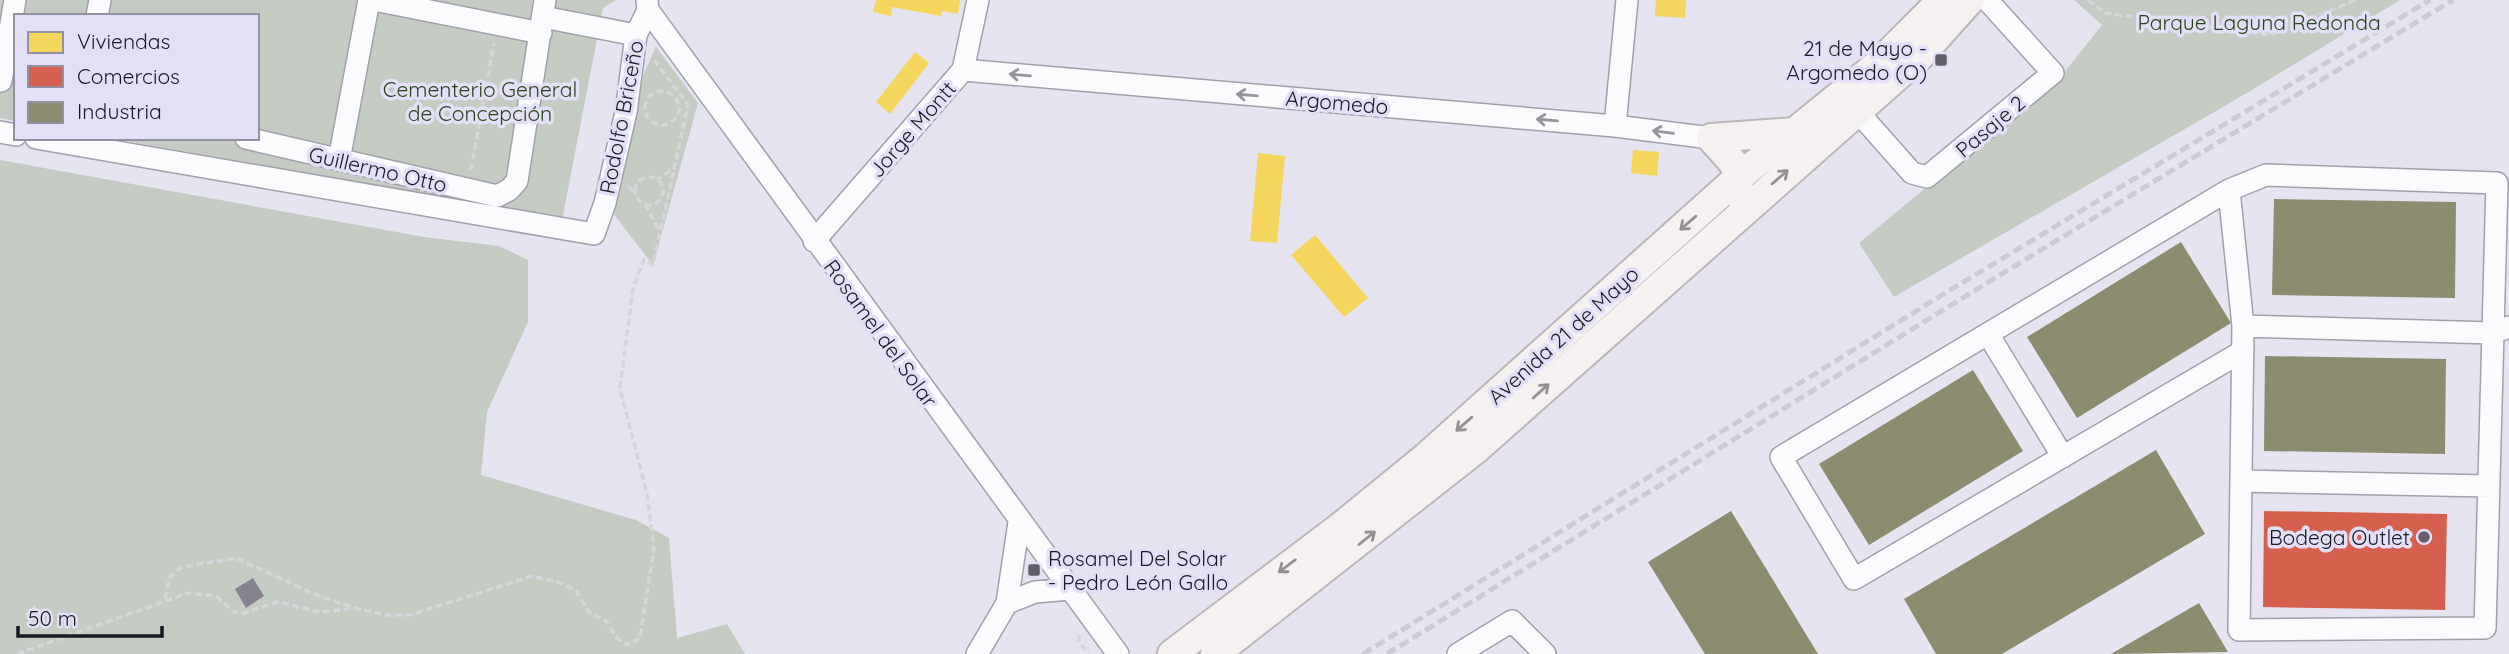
<svg xmlns="http://www.w3.org/2000/svg" width="2509" height="654" viewBox="0 0 2509 654" font-family="Quicksand,sans-serif">
<style>
.green{fill:#c3cbc3}
.homes{fill:#f6d55c}
.shops{fill:#d6604d}
.industry{fill:#8c8c6e}
.building{fill:#86838f}
.lines{fill:none;stroke-linecap:round;stroke-linejoin:round}
.minor-casing{stroke:#a1a0aa;stroke-width:24}
.major-casing{stroke:#bcb6b8;stroke-width:32}
.path{stroke:#d6d5d9;stroke-width:3.5;stroke-dasharray:7 3.5;stroke-linecap:butt}
.minor{stroke:#fbfbfd;stroke-width:21}
.major{stroke:#f4f1f0;stroke-width:28}
.rail{stroke:#cccbcf;stroke-width:5;stroke-dasharray:10 5;stroke-linecap:butt}
.oneway{stroke:#96959a}
.oneway2{stroke:#929093}
.poi-dot{fill:#61606a;stroke:#e2dff6;stroke-width:2.5}
.labels{text-anchor:middle;dominant-baseline:central;stroke-width:7;stroke-linejoin:round;paint-order:stroke}
.park-label{font-size:21px;fill:#2a4519;stroke:#e2dff6}
.poi-label{font-size:21px;fill:#1a1921;stroke:#e2dff6;text-anchor:end}
.street-label{font-size:21px;fill:#1a1921;stroke:#e2dff6}
</style>
<rect width="100%" height="100%" fill="#e6e4f1"/>
<path class="green" d="M0 0H616L603 8 562 220 110 138H257V16H16V121L0 118Z
M2074 0H2400L2247 93 1894 297 1859 243 2062 75 2102 25Z
M656 47 698 103 653 265 605 203 626 112Z
M0 160 424 237 499 246 528 260V322L487 412 481 475 636 520 669 538 677 638 727 624 745 654H0Z"/>
<path class="homes" d="M876 0H960L958 14 942 11 941 16 892 7 891 16 873 12Z
M1656 0H1686L1685 18 1655 16Z
M915 52 929 63 890 114 876 102Z
M1633 150 1659 152 1657 176 1631 173Z
M1258 153 1285 156 1277 243 1250 241Z
M1315 235 1368 298 1344 317 1291 255Z"/>
<path class="shops" d="M2264 511 2447 514 2445 610 2263 607Z"/>
<path class="industry" d="M2274 199 2456 202 2455 298 2272 295Z
M2181 242 2231 323 2077 418 2027 337Z
M2265 356 2446 359 2445 454 2264 451Z
M1973 370 2023 451 1869 545 1819 464Z
M2156 450 2205 534 2002 654H1936L1904 599Z
M1731 511 1818 654H1705L1648 562Z
M2199 603 2228 652 2111 654Z"/>
<path class="building" d="M253 578 264 596 246 608 235 589Z"/>
<g class="lines">
<defs>
<path id="minor" d="M374 0 541 33
M648 10 1118 654
M97 16 100 0
M543 17 636 35
M963 70 1615 126 1711 138
M1 81 15 0
M1857 111 1912 173 1927 177 2053 73 1987 0
M1615 126 1627 0
M0 132 16 135
M36 138 594 234 605 203 626 112 636 35 648 10 647 0
M246 138 497 196 509 190 517 181 545 0
M339 160 369 0
M2266 175 2497 183 2485 628 2239 630 2243 326 2229 190Z
M2229 190 1781 457 1854 579 2243 351
M814 241 963 70 978 0
M2243 326 2493 333 2509 327
M1988 334 2063 457
M2241 481 2489 486
M1007 603 1035 592 1070 589
M977 654 1007 603 1019 522
M1458 654 1512 621 1545 654"/>
<path id="major" d="M1711 138 1735 165 1740 195
M1711 138 1795 132
M1172 654 1339 528 1426 457 1739 177 1876 66 1942 0
M1215 654 1475 450 1920 56 1970 0"/>
</defs>
<use href="#minor" class="minor-casing"/>
<use href="#major" class="major-casing"/>
<path class="path" d="M2088 0 2105 13 2270 35 2356 0
M654 60 688 105 674 169 657 179
M645 108a17 17 0 1 1 34 0a17 17 0 1 1-34 0Z
M471 170 494 43
M635 191a14 14 0 1 1 28 0a14 14 0 1 1-28 0Z
M628 186 636 194
M645 204 660 232
M165 599 170 577 182 567 236 558 321 597 353 607
M1079 635V641L1088 654
M17 654 188 593 216 596 234 612 243 613 278 602 320 612 355 608 386 615H410L532 576 562 583 577 592 588 611 606 621 618 639 627 645 640 638 654 548 647 494 620 388 633 289 644 259 653 265 674 169"/>
<use href="#minor" class="minor"/>
<use href="#major" class="major"/>
<path class="rail" d="M1363 654 1942 295 2430 0
M1387 654 1990 281 2453 0"/>
</g>
<defs><path id="oneway-shaft" d="M-6 0H5M1.5-3L5.5 0L1.5 3" fill="none" stroke-width="1.6" stroke-linecap="round" stroke-linejoin="round" transform="scale(1.75)"/></defs>
<g class="oneway">
<use href="#oneway-shaft" transform="translate(1020 75) rotate(-175)"/>
<use href="#oneway-shaft" transform="translate(1247 95) rotate(-175)"/>
<use href="#oneway-shaft" transform="translate(1547 120) rotate(-175)"/>
<use href="#oneway-shaft" transform="translate(1663 132) rotate(-173)"/>
</g>
<g class="oneway2">
<use href="#oneway-shaft" transform="translate(1780 177) rotate(-41)"/>
<use href="#oneway-shaft" transform="translate(1688 223) rotate(139)"/>
<use href="#oneway-shaft" transform="translate(1541 391) rotate(-42)"/>
<use href="#oneway-shaft" transform="translate(1464 424) rotate(139)"/>
<use href="#oneway-shaft" transform="translate(1367 538) rotate(-39)"/>
<use href="#oneway-shaft" transform="translate(1287 566) rotate(143)"/>
</g>
<g class="poi-dot">
<rect x="1934" y="53" width="14" height="14" rx="3.5"/>
<circle cx="2424" cy="537" r="7"/>
<rect x="1027" y="563" width="14" height="14" rx="3.5"/>
</g>
<g class="labels">
<g class="park-label">
<text x="2259" y="22">Parque Laguna Redonda</text>
<text x="480" y="89">Cementerio General<tspan x="480" dy="24">de Concepción</tspan></text>
</g>
<g class="poi-label">
<text x="1927" y="48">21 de Mayo -<tspan x="1927" dy="24">Argomedo (O)</tspan></text>
<text x="2410" y="537">Bodega Outlet</text>
<text x="1048" y="558" text-anchor="start">Rosamel Del Solar<tspan x="1048" dy="24">- Pedro León Gallo</tspan></text>
</g>
<g class="street-label">
<text transform="translate(1337 102) rotate(5)">Argomedo</text>
<text transform="translate(621 117) rotate(-79)">Rodolfo Briceño</text>
<text transform="translate(1990 126) rotate(-40)">Pasaje 2</text>
<text transform="translate(912 129) rotate(-49)">Jorge Montt</text>
<text transform="translate(378 169) rotate(13)">Guillermo Otto</text>
<text transform="translate(881 333) rotate(54)">Rosamel del Solar</text>
<text transform="translate(1563 335) rotate(-42)">Avenida 21 de Mayo</text>
</g>
</g>
<rect x="14" y="14" width="245" height="126" fill="#e2dff6" stroke="#9290a1" stroke-width="2"/>
<rect x="28" y="32" width="35" height="21" fill="#f6d55c" stroke="#9290a1" stroke-width="2"/>
<text x="77" y="49" font-size="21" fill="#1a1921">Viviendas</text>
<rect x="28" y="66" width="35" height="21" fill="#d6604d" stroke="#9290a1" stroke-width="2"/>
<text x="77" y="84" font-size="21" fill="#1a1921">Comercios</text>
<rect x="28" y="102" width="35" height="21" fill="#8c8c6e" stroke="#9290a1" stroke-width="2"/>
<text x="77" y="119" font-size="21" fill="#1a1921">Industria</text>
<path d="M18 626v10h144v-10" fill="none" stroke="#1a1921" stroke-width="3.5"/>
<text x="28" y="626" font-size="21" fill="#1a1921" stroke="#e2dff6" stroke-width="5" paint-order="stroke">50 m</text>
</svg>
